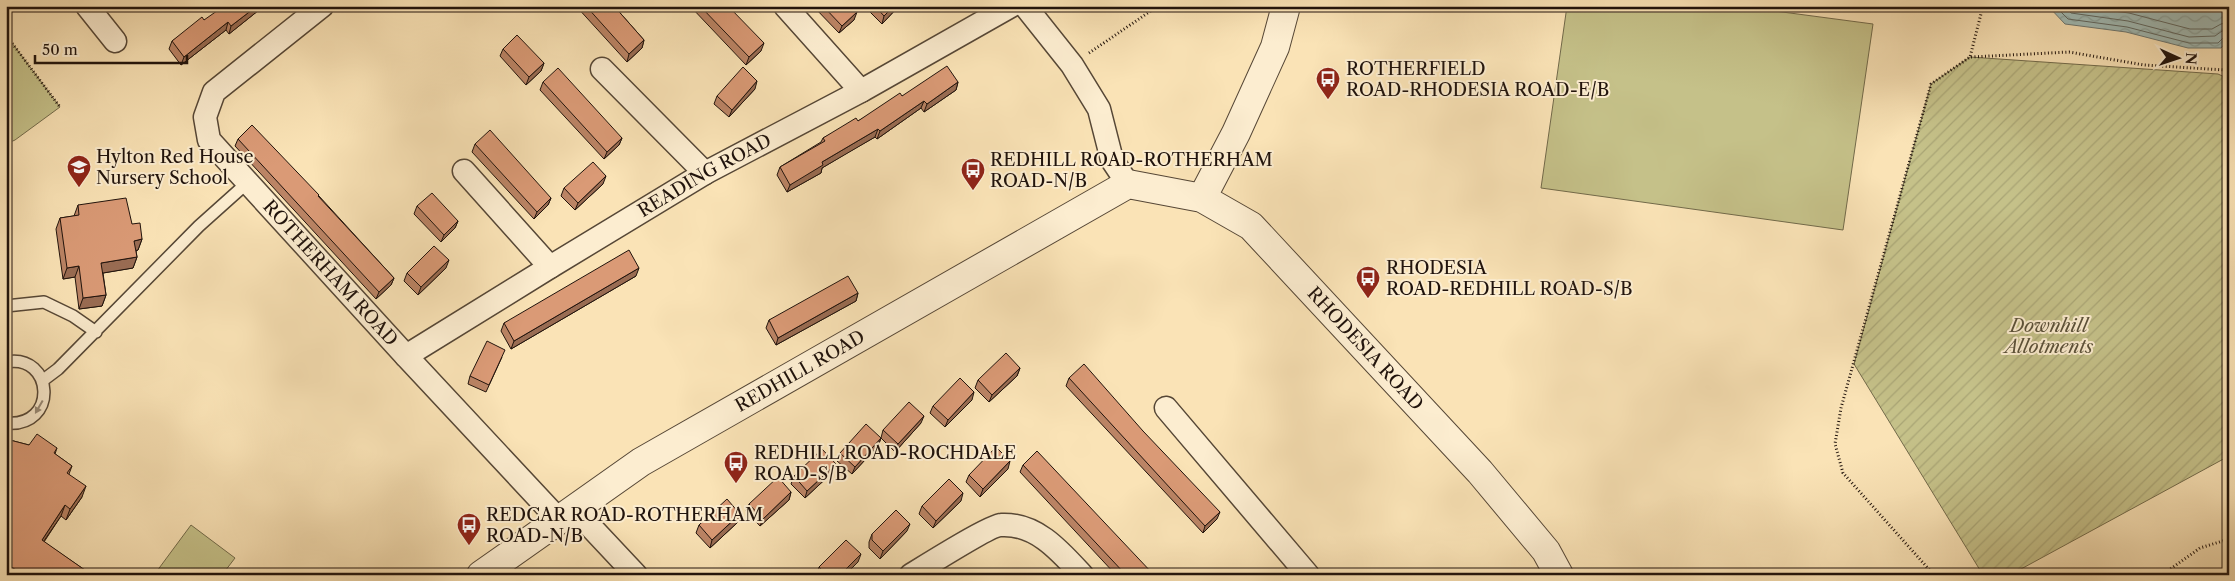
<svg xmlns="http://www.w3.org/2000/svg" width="2235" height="581" viewBox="0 0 2235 581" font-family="'Libre Caslon Text',serif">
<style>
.grass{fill:#c5c189;stroke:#726a4a}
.garden{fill:url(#garden-furrows);stroke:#726a4a}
.water{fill:url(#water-waves);stroke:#6d7873}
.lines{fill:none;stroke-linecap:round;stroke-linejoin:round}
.shore{stroke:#606862;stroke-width:1}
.service-casing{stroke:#564736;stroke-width:14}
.minor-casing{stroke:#564736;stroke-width:25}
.tertiary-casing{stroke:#564736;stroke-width:30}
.path{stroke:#20130c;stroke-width:3;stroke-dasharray:1 2.5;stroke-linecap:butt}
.service{stroke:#fcedd0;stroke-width:11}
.minor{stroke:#fcedd0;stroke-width:22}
.tertiary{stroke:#fcedd0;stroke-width:28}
.wall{fill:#bb8465;stroke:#20130c}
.shaded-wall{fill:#996c53;stroke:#20130c}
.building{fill:#da9a76;stroke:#20130c}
.oneway{fill:#998b78}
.labels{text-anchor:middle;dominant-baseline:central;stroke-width:4;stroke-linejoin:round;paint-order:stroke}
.poi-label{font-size:18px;fill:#20130c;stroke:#fcedd0;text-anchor:start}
.street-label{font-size:18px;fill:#20130c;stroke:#fcedd0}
.park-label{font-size:18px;font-style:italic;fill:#5a5038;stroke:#fcedd0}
</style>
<defs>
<pattern id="garden-furrows" width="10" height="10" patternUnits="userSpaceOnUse" patternTransform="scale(1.25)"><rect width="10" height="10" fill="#c5c189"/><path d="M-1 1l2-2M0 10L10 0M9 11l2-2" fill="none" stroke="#a9a575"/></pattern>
<pattern id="water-waves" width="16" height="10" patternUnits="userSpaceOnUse" patternTransform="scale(1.25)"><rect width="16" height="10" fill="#a1bcb7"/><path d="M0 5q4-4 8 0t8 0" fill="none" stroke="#8aa19c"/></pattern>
</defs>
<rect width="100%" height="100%" fill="#fae3b6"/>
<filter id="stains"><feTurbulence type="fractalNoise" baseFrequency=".004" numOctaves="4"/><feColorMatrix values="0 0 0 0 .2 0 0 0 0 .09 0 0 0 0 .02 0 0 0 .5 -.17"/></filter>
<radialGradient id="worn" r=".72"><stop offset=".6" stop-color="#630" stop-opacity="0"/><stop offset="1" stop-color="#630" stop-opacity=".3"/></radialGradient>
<path class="grass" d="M1567 6H1737L1873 24 1843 230 1541 188Z
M6 35 60 107 15 140 6 144Z
M191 525 235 558 222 575H154Z"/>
<path class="garden" d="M1970 57 2218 74 2229 79V456L2010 575H1983L1854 364 1931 84Z"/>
<path class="water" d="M2048 6H2229V39L2221 48H2188L2126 32 2065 24Z"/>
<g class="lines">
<path class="shore" d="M2055 6 2068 19 2127 27 2189 43H2218L2224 37 2229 36
M2064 6 2071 13 2128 21 2189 37 2215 36 2222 31 2229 30
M2075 6 2129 13 2190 29H2212L2221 24 2229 22"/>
<defs>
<path id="service" d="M6 306 44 302 73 316 96 332
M6 362C54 353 59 428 6 423
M42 381 58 369 199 226 247 183"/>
<g id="minor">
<path d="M87 6 115 41"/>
<path id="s1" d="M322 6 214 92 205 117 209 140 406 356 559 520"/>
<path d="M785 6 861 91"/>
<path d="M1025 6 1072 65 1099 109 1112 160 1128 184"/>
<path d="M602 69 705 173"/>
<path d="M464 171 550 267"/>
<path id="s2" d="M406 356 550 267 705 173 861 91 1011 6"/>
<path d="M1166 408 1308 575"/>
<path d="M574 509 636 575"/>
<path d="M911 575C924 567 991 525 1001 525 1036 523 1060 551 1082 575"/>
</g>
<g id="tertiary">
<path d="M1202 198 1236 133 1275 47 1286 6"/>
<path id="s3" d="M481 575 641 462 1128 184 1202 198 1251 226 1480 472 1546 551 1559 575"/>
</g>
</defs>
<use href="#service" class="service-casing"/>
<use href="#minor" class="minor-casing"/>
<use href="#tertiary" class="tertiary-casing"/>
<path class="path" d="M6 35 60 107
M1089 53 1158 6
M1971 57 2069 52 2144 65 2225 70 2229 68
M1934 575 1843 473 1835 444 1841 408 1931 84 1970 57 1983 6
M2162 575 2200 548 2229 539"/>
<use href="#service" class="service"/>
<use href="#minor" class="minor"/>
<use href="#tertiary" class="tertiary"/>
</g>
<path class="wall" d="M264 6 229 34 226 30 181 65 169 49 172 41 204 20Z
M576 6H614L644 40 642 48 627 62Z
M690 6H728L761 51 746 65Z
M813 6H852L854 20 839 33Z
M869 6H899L882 24 867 9Z
M503 49 544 63 541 71 526 85 500 56Z
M543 82 622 138 619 145 604 159 540 90Z
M958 82 956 90 924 112 921 108 877 139 875 137 847 153 822 168 821 173 787 192 777 175 780 167 821 142 823 138 858 121 902 96Z
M755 89 729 117 714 104 717 96Z
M238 139 319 196 394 278 391 285 376 299 235 146Z
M475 144 551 198 548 205 534 219 472 152Z
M603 184 575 210 561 196 564 188Z
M78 205 132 224 142 239 138 250 136 251 137 257 133 268 103 273 106 295 102 306 79 309 75 277 63 279 56 229 60 218 74 216Z
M417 206 458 221 455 228 441 242 414 214Z
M446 268 418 295 404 281 407 273Z
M636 276 511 349 501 331 504 323Z
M858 293 856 301 776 345 766 328 769 320Z
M502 357 486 392 468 384 470 376Z
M1020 368 1017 376 989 402 975 388 978 380Z
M1069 378 1217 519 1203 533 1066 386Z
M972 400 945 427 930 413 933 406Z
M921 423 895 452 881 438 878 446 852 474 837 461 840 453 881 438 883 430Z
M6 439 29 445 57 448 55 454 72 466 69 474 82 497 66 520 61 516 44 542 92 575H6Z
M836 464 833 472 805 498 791 484 794 476Z
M1023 465 1154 575H1116L1020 472Z
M1008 469 980 497 966 482 969 475Z
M791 492 789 500 760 526 746 511 749 504Z
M961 501 933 528 919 514 922 506Z
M740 514 738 522 710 548 696 533 699 525Z
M907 531 880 559 869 548V542L872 534Z
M858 562 845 575H816L819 567Z"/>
<path class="shaded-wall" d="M257 6H264L229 34 231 26Z
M894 6H899L882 24 884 16Z
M857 12 854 20 839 33 842 26Z
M228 22 226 30 181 65 184 57Z
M644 40 642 48 627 62 629 54Z
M764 43 761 51 746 65 749 57Z
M544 63 541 71 526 85 529 77Z
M757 81 755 89 729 117 732 110Z
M958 82 956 90 924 112 927 104Z
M924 101 921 108 877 139 880 131Z
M878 129 875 137 822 168 821 173 787 192 790 185 822 162Z
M622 138 619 145 604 159 607 152Z
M606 176 603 184 575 210 578 203Z
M551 198 548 205 534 219 537 212Z
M458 221 455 228 441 242 444 235Z
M142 239 138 250 130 252 134 241Z
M137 257 133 268 97 274 101 263Z
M449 260 446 268 418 295 421 287Z
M79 266 75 277 63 279 67 268Z
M639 268 636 276 511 349 514 341Z
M394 278 391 285 376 299 379 292Z
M858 293 856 301 776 345 778 338Z
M106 295 102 306 79 309 83 298Z
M1020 368 1017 376 989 402 992 395Z
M974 392 972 400 945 427 948 420Z
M924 416 921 423 895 452 898 444Z
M881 438 878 446 852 474 855 467Z
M1010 461 1008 469 980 497 983 489Z
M836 464 833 472 805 498 807 491Z
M86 486 82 497 66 520 70 509Z
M791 492 789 500 760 526 763 519Z
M963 493 961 501 933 528 936 521Z
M65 505 61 516 37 551 42 540Z
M1220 512 1217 519 1203 533 1205 526Z
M740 514 738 522 710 548 712 540Z
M910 524 907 531 880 559 883 551Z
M861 554 858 562 845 575H840Z"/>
<path class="building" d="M224 6H257L231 26 228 22 184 57 172 41 202 17 204 20Z
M586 6H614L644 40 629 54Z
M700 6H728L764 43 749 57Z
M823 6H852L857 12 842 26Z
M875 6H894L884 16Z
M517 35 544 63 529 77 503 49Z
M947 66 958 82 927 104 924 101 880 131 878 129 822 162 823 165 790 185 780 167 825 141 823 138 856 118 858 121 900 93 902 96Z
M743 67 757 81 732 110 717 96Z
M558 68 622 138 607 152 543 82Z
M252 125 319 195 318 196 394 278 379 292 238 139Z
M490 130 551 198 537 212 475 144Z
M593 162 606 176 578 203 564 188Z
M432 193 458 221 444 235 417 206Z
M126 198 132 224 140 223 142 239 134 241 137 257 101 263 106 295 83 298 79 266 67 268 60 218 79 215 78 205Z
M434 246 449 260 421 287 407 273Z
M629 250 639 268 514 341 504 323Z
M848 276 858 293 778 338 769 320Z
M487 341 505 350 489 385 470 376Z
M1006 353 1020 368 992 395 978 380Z
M1084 364 1143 431 1220 512 1205 526 1069 378Z
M960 378 974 392 948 420 933 406Z
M909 402 924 416 898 444 883 430Z
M866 424 881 438 855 467 840 453Z
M37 434 57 448 54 453 72 466 67 473 86 486 70 509 65 505 42 540 92 575H23L6 563V439L29 445Z
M996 447 1010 461 983 489 969 475Z
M822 449 836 464 807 491 794 476Z
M1037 451 1154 575H1126L1023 465Z
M778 477 791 492 763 519 749 504Z
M949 479 963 493 936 521 922 506Z
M727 499 740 514 712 540 699 525Z
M896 510 910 524 883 551 872 540V534Z
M846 540 861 554 840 575H827L819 567Z"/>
<defs><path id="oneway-solid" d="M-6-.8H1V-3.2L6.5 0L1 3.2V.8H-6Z" transform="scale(1.25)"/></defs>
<use class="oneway" href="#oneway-solid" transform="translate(39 407) rotate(120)"/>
<defs>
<symbol id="bus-pin" viewBox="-11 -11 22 30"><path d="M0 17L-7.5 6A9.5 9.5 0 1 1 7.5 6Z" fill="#8f2418" stroke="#fcedd0"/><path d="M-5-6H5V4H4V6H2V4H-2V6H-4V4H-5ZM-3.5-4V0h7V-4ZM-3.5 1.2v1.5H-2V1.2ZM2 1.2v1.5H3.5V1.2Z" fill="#fff"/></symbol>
<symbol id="school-pin" viewBox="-11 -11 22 30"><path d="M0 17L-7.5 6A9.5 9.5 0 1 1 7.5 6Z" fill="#8f2418" stroke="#fcedd0"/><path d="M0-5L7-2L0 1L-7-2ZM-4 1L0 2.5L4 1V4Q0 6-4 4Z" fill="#fff"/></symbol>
</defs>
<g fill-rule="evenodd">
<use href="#bus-pin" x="1314" y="65" width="28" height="38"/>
<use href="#school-pin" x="65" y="153" width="28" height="38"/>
<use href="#bus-pin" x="959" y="156" width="28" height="38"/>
<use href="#bus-pin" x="1354" y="264" width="28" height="38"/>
<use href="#bus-pin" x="722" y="449" width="28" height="38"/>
<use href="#bus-pin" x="455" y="511" width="28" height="38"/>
</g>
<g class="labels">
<g class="poi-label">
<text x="1346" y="69">ROTHERFIELD<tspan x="1346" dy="21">ROAD-RHODESIA ROAD-E/B</tspan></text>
<text x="96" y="157">Hylton Red House<tspan x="96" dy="21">Nursery School</tspan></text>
<text x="990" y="160">REDHILL ROAD-ROTHERHAM<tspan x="990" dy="21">ROAD-N/B</tspan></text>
<text x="1386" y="268">RHODESIA<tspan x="1386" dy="21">ROAD-REDHILL ROAD-S/B</tspan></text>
<text x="754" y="453">REDHILL ROAD-ROCHDALE<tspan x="754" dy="21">ROAD-S/B</tspan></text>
<text x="486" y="515">REDCAR ROAD-ROTHERHAM<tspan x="486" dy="21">ROAD-N/B</tspan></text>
</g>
<g class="street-label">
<text stroke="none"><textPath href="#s2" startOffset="349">READING ROAD</textPath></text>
<text stroke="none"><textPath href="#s1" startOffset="368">ROTHERHAM ROAD</textPath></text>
<text stroke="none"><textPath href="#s3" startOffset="1056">RHODESIA ROAD</textPath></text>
<text stroke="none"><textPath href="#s3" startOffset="379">REDHILL ROAD</textPath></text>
</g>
<g class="park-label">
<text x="2049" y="326">Downhill<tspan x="2049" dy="21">Allotments</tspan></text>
</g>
</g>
<rect width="2235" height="581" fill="none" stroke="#fae3b6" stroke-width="25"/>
<rect x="8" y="8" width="2220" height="566" fill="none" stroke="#20130c" stroke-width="2.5"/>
<rect x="12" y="12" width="2210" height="556" fill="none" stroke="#20130c"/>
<g transform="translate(2178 58) rotate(93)" stroke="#fcedd0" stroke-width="4" paint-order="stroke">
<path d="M0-4L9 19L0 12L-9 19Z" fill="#20130c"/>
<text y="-8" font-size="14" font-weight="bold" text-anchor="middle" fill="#20130c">N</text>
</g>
<path d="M35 55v8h152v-8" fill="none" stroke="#20130c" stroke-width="2.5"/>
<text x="42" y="55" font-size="15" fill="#20130c" stroke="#fcedd0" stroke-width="4" paint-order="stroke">50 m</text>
<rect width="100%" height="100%" filter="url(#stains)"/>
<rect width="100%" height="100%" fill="url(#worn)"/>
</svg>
